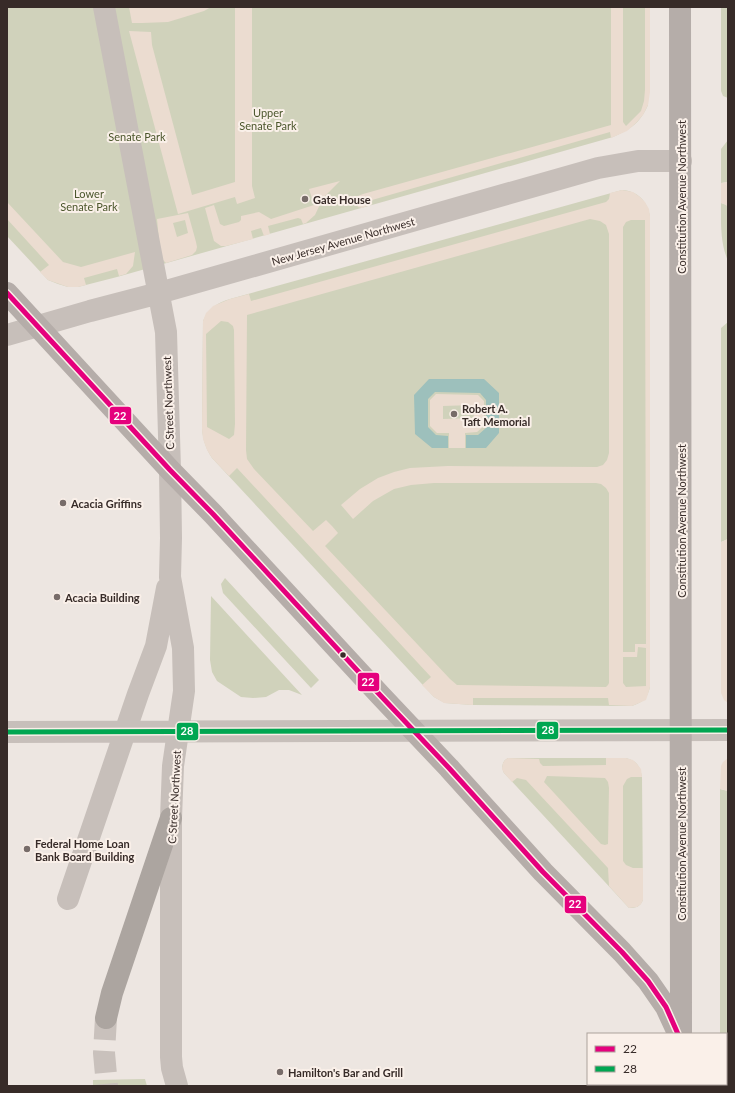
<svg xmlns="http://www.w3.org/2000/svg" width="735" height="1093" viewBox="0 0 735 1093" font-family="Lato,sans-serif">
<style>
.green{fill:#d0d2bb}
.plaza{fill:#ebdcd0;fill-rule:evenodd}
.water{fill:#9dc0bc}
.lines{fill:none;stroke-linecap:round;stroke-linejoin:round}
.highway-tunnel{stroke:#c9c1bc;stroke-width:22;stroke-dasharray:22 11;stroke-linecap:butt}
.minor{stroke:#c7bfba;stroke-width:22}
.major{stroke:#b5ada9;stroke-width:22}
.highway{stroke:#aca5a0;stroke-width:22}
.bus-1-casing{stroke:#faf0e9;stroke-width:8}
.bus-2-casing{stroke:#faf0e9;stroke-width:8}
.bus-1{stroke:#e5007d;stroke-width:5}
.bus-2{stroke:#00a651;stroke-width:5}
.poi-dot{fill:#776c69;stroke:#faf0e9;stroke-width:1.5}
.bus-dot{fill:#372b28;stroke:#faf0e9;stroke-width:1.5}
.labels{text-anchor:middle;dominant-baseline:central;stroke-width:4;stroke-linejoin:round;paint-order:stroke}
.park-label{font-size:11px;fill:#4b562c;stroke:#faf0e9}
.street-label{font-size:11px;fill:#372b28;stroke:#faf0e9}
.poi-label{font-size:11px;font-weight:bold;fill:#372b28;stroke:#faf0e9;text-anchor:start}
.line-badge{stroke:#faf0e9;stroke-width:1.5}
.badge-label{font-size:11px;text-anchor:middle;font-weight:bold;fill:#fff}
</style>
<rect width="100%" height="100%" fill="#ede6e1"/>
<path class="green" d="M7 7H650L648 105C640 123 631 129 613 137L117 277 78 287H68L58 284 48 280 7 236Z
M721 7H728V98L723 96 721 91Z
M728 140V182L721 183V149Z
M622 190C638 191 647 201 650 216V687C647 699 643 702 632 706L473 705 445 703 434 697 212 458C206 449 203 440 202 429L203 321C209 308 217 303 230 299Z
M721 203 727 205 728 208V261C720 242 721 223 721 203Z
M728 322V539L721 542V328Z
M225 578 319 680 311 688 223 593 221 584Z
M211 596 302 695 289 690H279L266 697 253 698 241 697 217 681 212 672 210 660Z
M508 758H626C637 761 640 766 642 777L643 900C640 907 636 908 629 908L504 773C501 767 502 761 508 758Z
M720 789 728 791V1086H720V1084H726V1034H720Z
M145 1079 147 1086H93V1080Z"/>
<path class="plaza" d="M129 7H211L204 11 168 22 142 23H132Z
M235 7H252V186L255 198 237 204 235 197 178 214 129 31 151 32 152 45 192 195 235 182Z
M611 7H623V122L626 126 641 111 644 101 645 90V7H650V92L648 105 643 115 636 123 627 131 611 138 610 132 365 202 367 206 362 208 358 207 356 204 355 199 358 196 363 194 611 125Z
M340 181 323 198 315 215 306 223 303 224 301 219 298 218 268 226 270 234 264 236 261 228 251 231 253 239 226 246H221L214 241 205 208 214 205 220 224 224 226 239 222 241 220V216L259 212 271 219 314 205 309 189Z
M728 182V208L726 205 721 203V183Z
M622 190 633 192 640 197 645 202 649 209 650 216V687L648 694 646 700 632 706 609 705 608 698H473V705L444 703 434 697 422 685 431 677 237 468 229 476 212 458 207 450 203 439 202 429 203 321 206 313 213 306 230 299 249 294 251 301 606 202 609 199 610 193ZM590 219 600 221 606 225 609 234V453L607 460 603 465 597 467 448 466 410 468 394 472 378 478 360 489 341 505 353 519 373 501 394 489 411 485 434 483H596L601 484 606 488 609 493V683L608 685 606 687 457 685 450 679 325 546 338 533 332 526 326 520 313 531 254 469 247 459 246 450 247 315ZM631 220H645L646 644H635V652H623V227L626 222ZM221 321 228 322 233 326 234 330 235 424 234 435 229 439 207 427 206 334ZM638 647 646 648V686L626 687 623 683V657H637Z
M7 202 63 262 81 267 135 252 133 266 126 274 119 276 117 269 84 278 86 285 78 287H68L48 280 40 272 49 265 7 219Z
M188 213 196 242 197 247 196 251 192 255 166 263 162 259 160 251 157 219ZM185 220 188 233 177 237 173 223Z
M436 394 478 395 484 401V426L477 432 465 433V448H449V433H437L430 426V400ZM443 406 473 405 474 418 443 419Z
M728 539V703L724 700 721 693V542Z
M508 758 539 759 540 763 543 766 606 765V758H626L633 760 637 764 641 769 642 777H631L627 779 623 786V861L626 865 633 868H643V900L641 904 637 907 629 908 609 886 608 868 526 780 517 778 512 782 504 773 502 769 503 763 505 760ZM547 776 605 778 608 782 609 788 608 844 605 845 601 844 544 782Z
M728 758V791L720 789 721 766 723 762Z"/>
<path class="water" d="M429 379H484L499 393V433L486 448H466V435H478L486 428V400L480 393 435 392 428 399V427L436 435 448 436V448H432L415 434 414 395Z"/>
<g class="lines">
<path class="highway-tunnel" d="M106 1018 104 1053 107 1086"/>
<path class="minor" d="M104 7 166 332 170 470 171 538 170 577 183 648 184 691 173 766 171 818V1057L172 1068 177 1086
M7 335 90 311 159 293 598 168 638 161H681
M7 732 728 730
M68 899 138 694 156 646 167 588"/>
<path class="major" d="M680 7 681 1034
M7 293 170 470 213 514 380 695 449 768 543 872 622 952 648 981 666 1007 678 1033
M680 1086V1084"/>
<path class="highway" d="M106 1018 112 993 171 818"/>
<defs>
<path id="bus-1" d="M7 293 170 470 213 514 380 695 449 768 543 872 622 952 648 981 666 1007 678 1034"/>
<path id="bus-2" d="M7 732 728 730"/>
</defs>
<use href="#bus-1" class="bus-1-casing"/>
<use href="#bus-2" class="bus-2-casing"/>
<use href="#bus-1" class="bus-1"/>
<use href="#bus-2" class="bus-2"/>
</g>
<g class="poi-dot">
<circle cx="305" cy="199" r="4"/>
<circle cx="454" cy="414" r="4"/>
<circle cx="63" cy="503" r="4"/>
<circle cx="57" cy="597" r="4"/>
<circle cx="27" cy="849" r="4"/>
<circle cx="280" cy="1072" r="4"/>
</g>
<circle class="bus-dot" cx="343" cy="655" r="3.5"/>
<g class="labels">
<g class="park-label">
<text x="268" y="112">Upper<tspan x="268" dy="13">Senate Park</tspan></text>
<text x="137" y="136">Senate Park</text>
<text x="89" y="193">Lower<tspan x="89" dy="13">Senate Park</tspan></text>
</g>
<g class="street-label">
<text transform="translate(681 197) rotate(-90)">Constitution Avenue Northwest</text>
<text transform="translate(343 241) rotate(-16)">New Jersey Avenue Northwest</text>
<text transform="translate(168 403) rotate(-92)">C Street Northwest</text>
<text transform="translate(681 521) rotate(-90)">Constitution Avenue Northwest</text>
<text transform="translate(174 797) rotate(-87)">C Street Northwest</text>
<text transform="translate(681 844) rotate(-90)">Constitution Avenue Northwest</text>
</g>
<g class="poi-label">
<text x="313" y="199">Gate House</text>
<text x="462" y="408">Robert A.<tspan x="462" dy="13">Taft Memorial</tspan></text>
<text x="71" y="503">Acacia Griffins</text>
<text x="65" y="597">Acacia Building</text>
<text x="35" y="843">Federal Home Loan<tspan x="35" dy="13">Bank Board Building</tspan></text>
<text x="288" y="1072">Hamilton's Bar and Grill</text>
</g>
</g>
<g class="line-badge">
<rect x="109" y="406" width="23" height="19" rx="4" fill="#e5007d"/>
<rect x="357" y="672" width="23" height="20" rx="4" fill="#e5007d"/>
<rect x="536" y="721" width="23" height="19" rx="4" fill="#00a651"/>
<rect x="176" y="722" width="23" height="19" rx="4" fill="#00a651"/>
<rect x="564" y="895" width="23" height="19" rx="4" fill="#e5007d"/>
</g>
<g class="badge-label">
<text x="120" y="420">22</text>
<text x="368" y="686">22</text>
<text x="548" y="734">28</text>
<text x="187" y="735">28</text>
<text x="575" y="908">22</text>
</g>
<rect width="735" height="1093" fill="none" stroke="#372b28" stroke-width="16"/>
<rect x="587" y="1033" width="140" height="52" fill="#faf0e9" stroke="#aca19c"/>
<rect x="595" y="1046" width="20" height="6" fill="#e5007d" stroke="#aca19c"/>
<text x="623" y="1053" font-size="12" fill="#372b28">22</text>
<rect x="595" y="1066" width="20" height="6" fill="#00a651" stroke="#aca19c"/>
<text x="623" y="1073" font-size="12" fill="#372b28">28</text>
</svg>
